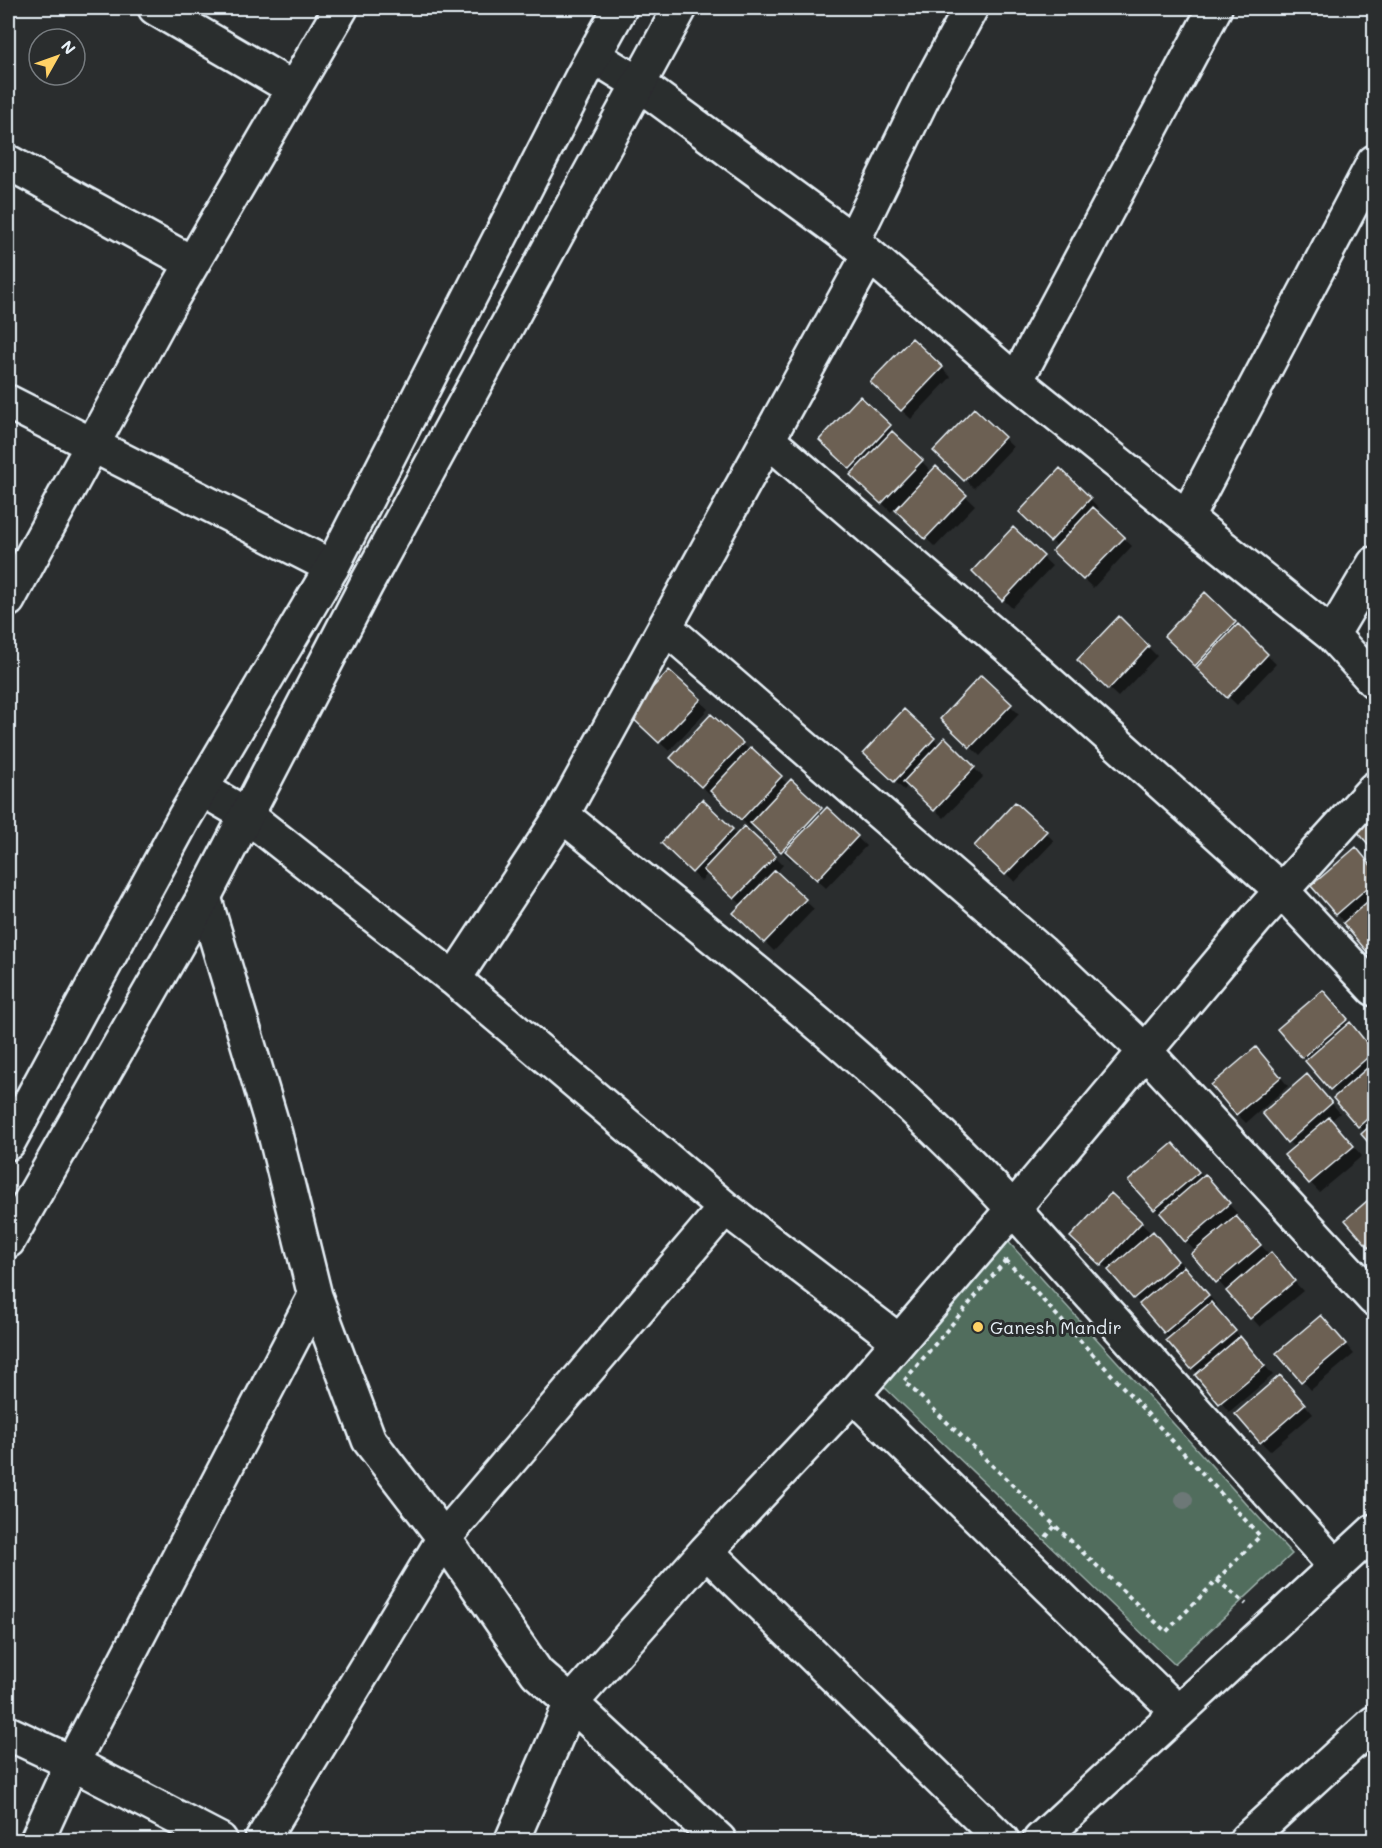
<svg xmlns="http://www.w3.org/2000/svg" width="1382" height="1848" viewBox="0 0 1382 1848" font-family="Mali,sans-serif">
<style>
.green{fill:#516d5d;stroke:#9cafaa;stroke-width:1.5}
.shadow{fill:#0007}
.building{fill:#6c6052;stroke:#e8f1f8;stroke-width:1.5}
.lines{fill:none;stroke-linecap:round;stroke-linejoin:round}
.street-casing{stroke:#e8f1f8;stroke-width:38}
.secondary-casing{stroke:#e8f1f8;stroke-width:38}
.path{stroke:#e8f1f8;stroke-width:4;stroke-dasharray:4.5 4.5;stroke-linecap:butt}
.street{stroke:#2a2d2e;stroke-width:33}
.secondary{stroke:#2a2d2e;stroke-width:33}
.tree{fill:#6d7877}
.poi-dot{fill:#ffd166;stroke:#2a2d2e;stroke-width:2}
.labels{text-anchor:middle;dominant-baseline:central;stroke-width:6;stroke-linejoin:round;paint-order:stroke}
.poi-label{font-size:18px;fill:#e8f1f8;stroke:#2a2d2e;text-anchor:start}
</style>
<rect width="100%" height="100%" fill="#2a2d2e"/>
<filter id="ink" filterUnits="userSpaceOnUse"><feTurbulence type="fractalNoise" baseFrequency=".0167" numOctaves="2"/><feDisplacementMap in="SourceGraphic" scale="12" xChannelSelector="R" yChannelSelector="G"/><feConvolveMatrix kernelMatrix="1 2 1 2 8 2 1 2 1" color-interpolation-filters="sRGB"/></filter>
<g filter="url(#ink)">
<path class="green" d="M1004 1237 1292 1554 1174 1664 881 1384Z"/>
<path class="shadow" d="M942 368 951 377 911 419 872 382Z
M860 398 932 472 936 468 975 505 935 547 895 508 891 512 829 449Z
M974 410 1013 447 974 488 944 460Z
M1090 499 1099 508 1095 511 1132 546 1093 588 1063 560 1058 547 1030 521Z
M1013 529 1052 566 1012 608 974 571Z
M1205 594 1276 664 1237 705 1166 636Z
M1119 618 1157 656 1118 697 1088 669Z
M669 672 708 709 669 751 639 723Z
M981 677 1019 714 980 756 942 719Z
M904 711 940 745 945 739 983 777 944 818 908 785 904 790 874 761Z
M711 716 788 784 791 781 824 812 827 809 866 846 826 888 793 857 791 860 754 825 750 828 714 792 711 795 681 767Z
M702 802 738 836 775 857 783 865 776 873 814 909 774 951 735 913 743 906 708 873 701 881 663 843Z
M1045 832 1054 841 1015 882 985 854Z
M1364 858 1374 870V957L1337 914Z
M1331 1001 1374 1052V1147L1338 1096 1279 1029Z
M1265 1058 1288 1086 1246 1123 1237 1114Z
M1316 1085 1340 1113 1331 1121 1362 1156 1319 1192 1286 1156 1295 1148 1288 1141Z
M1182 1153 1237 1213 1234 1216 1303 1291 1260 1327 1193 1254 1196 1252 1155 1209Z
M1111 1195 1150 1232 1146 1240 1162 1242 1193 1277 1217 1305 1214 1307 1273 1375 1229 1412 1143 1307 1112 1272 1080 1245Z
M1374 1197V1251L1347 1220Z
M1329 1325 1354 1354 1311 1390 1278 1353Z
M1289 1386 1313 1414 1270 1451 1261 1442Z"/>
<path class="building" d="M912 338 943 367 901 411 870 382Z
M860 396 891 425 850 469 819 440Z
M974 408 1005 437 964 481 933 451Z
M892 431 923 460 881 504 850 475Z
M936 466 967 495 925 539 895 510Z
M1060 468 1091 498 1050 542 1019 512Z
M1093 507 1125 537 1083 580 1052 551Z
M1013 527 1044 556 1002 601 972 571Z
M1205 592 1236 622 1195 666 1164 636Z
M1119 616 1149 646 1108 690 1077 660Z
M1238 624 1268 654 1227 698 1196 668Z
M669 670 701 699 659 743 628 714Z
M981 675 1012 704 970 748 940 719Z
M904 709 935 738 894 782 863 753Z
M711 714 743 743 701 787 670 758Z
M945 737 975 767 934 811 903 782Z
M751 747 782 776 741 820 710 791Z
M791 779 822 808 781 852 750 823Z
M702 799 733 829 692 873 661 843Z
M1015 802 1047 831 1005 875 974 846Z
M827 807 858 836 817 880 785 851Z
M1374 814V851L1356 830Z
M744 826 776 856 734 899 703 870Z
M1356 847 1374 869V882L1336 915 1311 886Z
M775 870 806 899 764 943 733 913Z
M1374 896V947L1368 953 1343 923Z
M1323 990 1348 1019 1302 1058 1277 1029Z
M1350 1022 1374 1052 1330 1090 1305 1061Z
M1256 1047 1281 1077 1236 1115 1211 1085Z
M1374 1062V1113L1358 1127 1333 1098Z
M1307 1074 1332 1103 1287 1143 1262 1113Z
M1329 1117 1354 1146 1309 1184 1284 1155Z
M1374 1122V1149L1361 1134Z
M1173 1143 1199 1172 1154 1210 1128 1181Z
M1205 1174 1230 1203 1185 1242 1160 1213Z
M1111 1193 1142 1222 1101 1266 1070 1237Z
M1374 1195V1245L1370 1249 1345 1220Z
M1236 1216 1261 1245 1216 1283 1191 1254Z
M1153 1231 1178 1261 1133 1299 1108 1270Z
M1271 1252 1295 1281 1250 1319 1226 1291Z
M1184 1266 1209 1295 1164 1333 1139 1304Z
M1211 1302 1236 1331 1191 1369 1166 1340Z
M1321 1315 1346 1344 1301 1382 1276 1353Z
M1240 1336 1265 1366 1219 1404 1195 1375Z
M1280 1375 1305 1404 1260 1443 1235 1414Z"/>
<g class="lines">
<defs>
<path id="street" d="M155 8 294 89
M594 56 639 84 853 241 1016 381 1332 635 1374 681
M8 162 192 263
M853 241 926 91 971 8
M1016 381 1215 8
M8 402 332 567
M768 440 1035 670 1282 891 1374 989
M1187 517 1374 162
M8 600 171 300 341 8
M665 627 1041 952 1145 1051 1374 1299
M1332 635 1374 564
M202 789 245 814 454 979 725 1208 444 1538 369 1440 315 1296 275 1134 204 897
M562 815C716 941 878 1061 1013 1209L1255 920 1374 789
M454 979 562 815 869 255
M725 1208 899 1341
M853 1395 1178 1712
M706 1551 1002 1840
M8 1733 72 1763 220 1840
M37 1840 72 1763 315 1296
M262 1840 444 1538 537 1673 571 1703 706 1551 853 1395 1013 1209 1336 1567
M512 1840 571 1703 719 1840
M1040 1840 1374 1531
M1246 1840 1374 1723"/>
<path id="secondary" d="M8 1143 184 818 332 567 583 75 620 8
M8 1241 204 897 366 585 680 8"/>
</defs>
<use href="#street" class="street-casing"/>
<use href="#secondary" class="secondary-casing"/>
<path class="path" d="M1006 1260 1260 1536 1166 1632 904 1381Z
M1046 1537 1055 1526
M1217 1580 1246 1604"/>
<use href="#street" class="street"/>
<use href="#secondary" class="secondary"/>
</g>
<circle class="tree" cx="1184" cy="1500" r="9"/>
</g>
<circle class="poi-dot" cx="978" cy="1327" r="6"/>
<g class="labels">
<g class="poi-label">
<text x="990" y="1327">Ganesh Mandir</text>
</g>
</g>
<rect width="1382" height="1848" fill="none" stroke="#2a2d2e" stroke-width="30"/>
<rect x="15" y="15" width="1352" height="1818" fill="none" stroke="#e8f1f8" stroke-width="2" filter="url(#ink)"/>
<g transform="translate(57 57) rotate(50)"><circle r="28" fill="#2a2d2e" stroke="#767b7f" stroke-width="1.5"/>
<path d="M0-4.5L10 22L0 15L-10 22Z" fill="#ffd166"/>
<text y="-9" font-size="16" font-weight="bold" text-anchor="middle" fill="#e8f1f8">N</text>
</g>
</svg>
